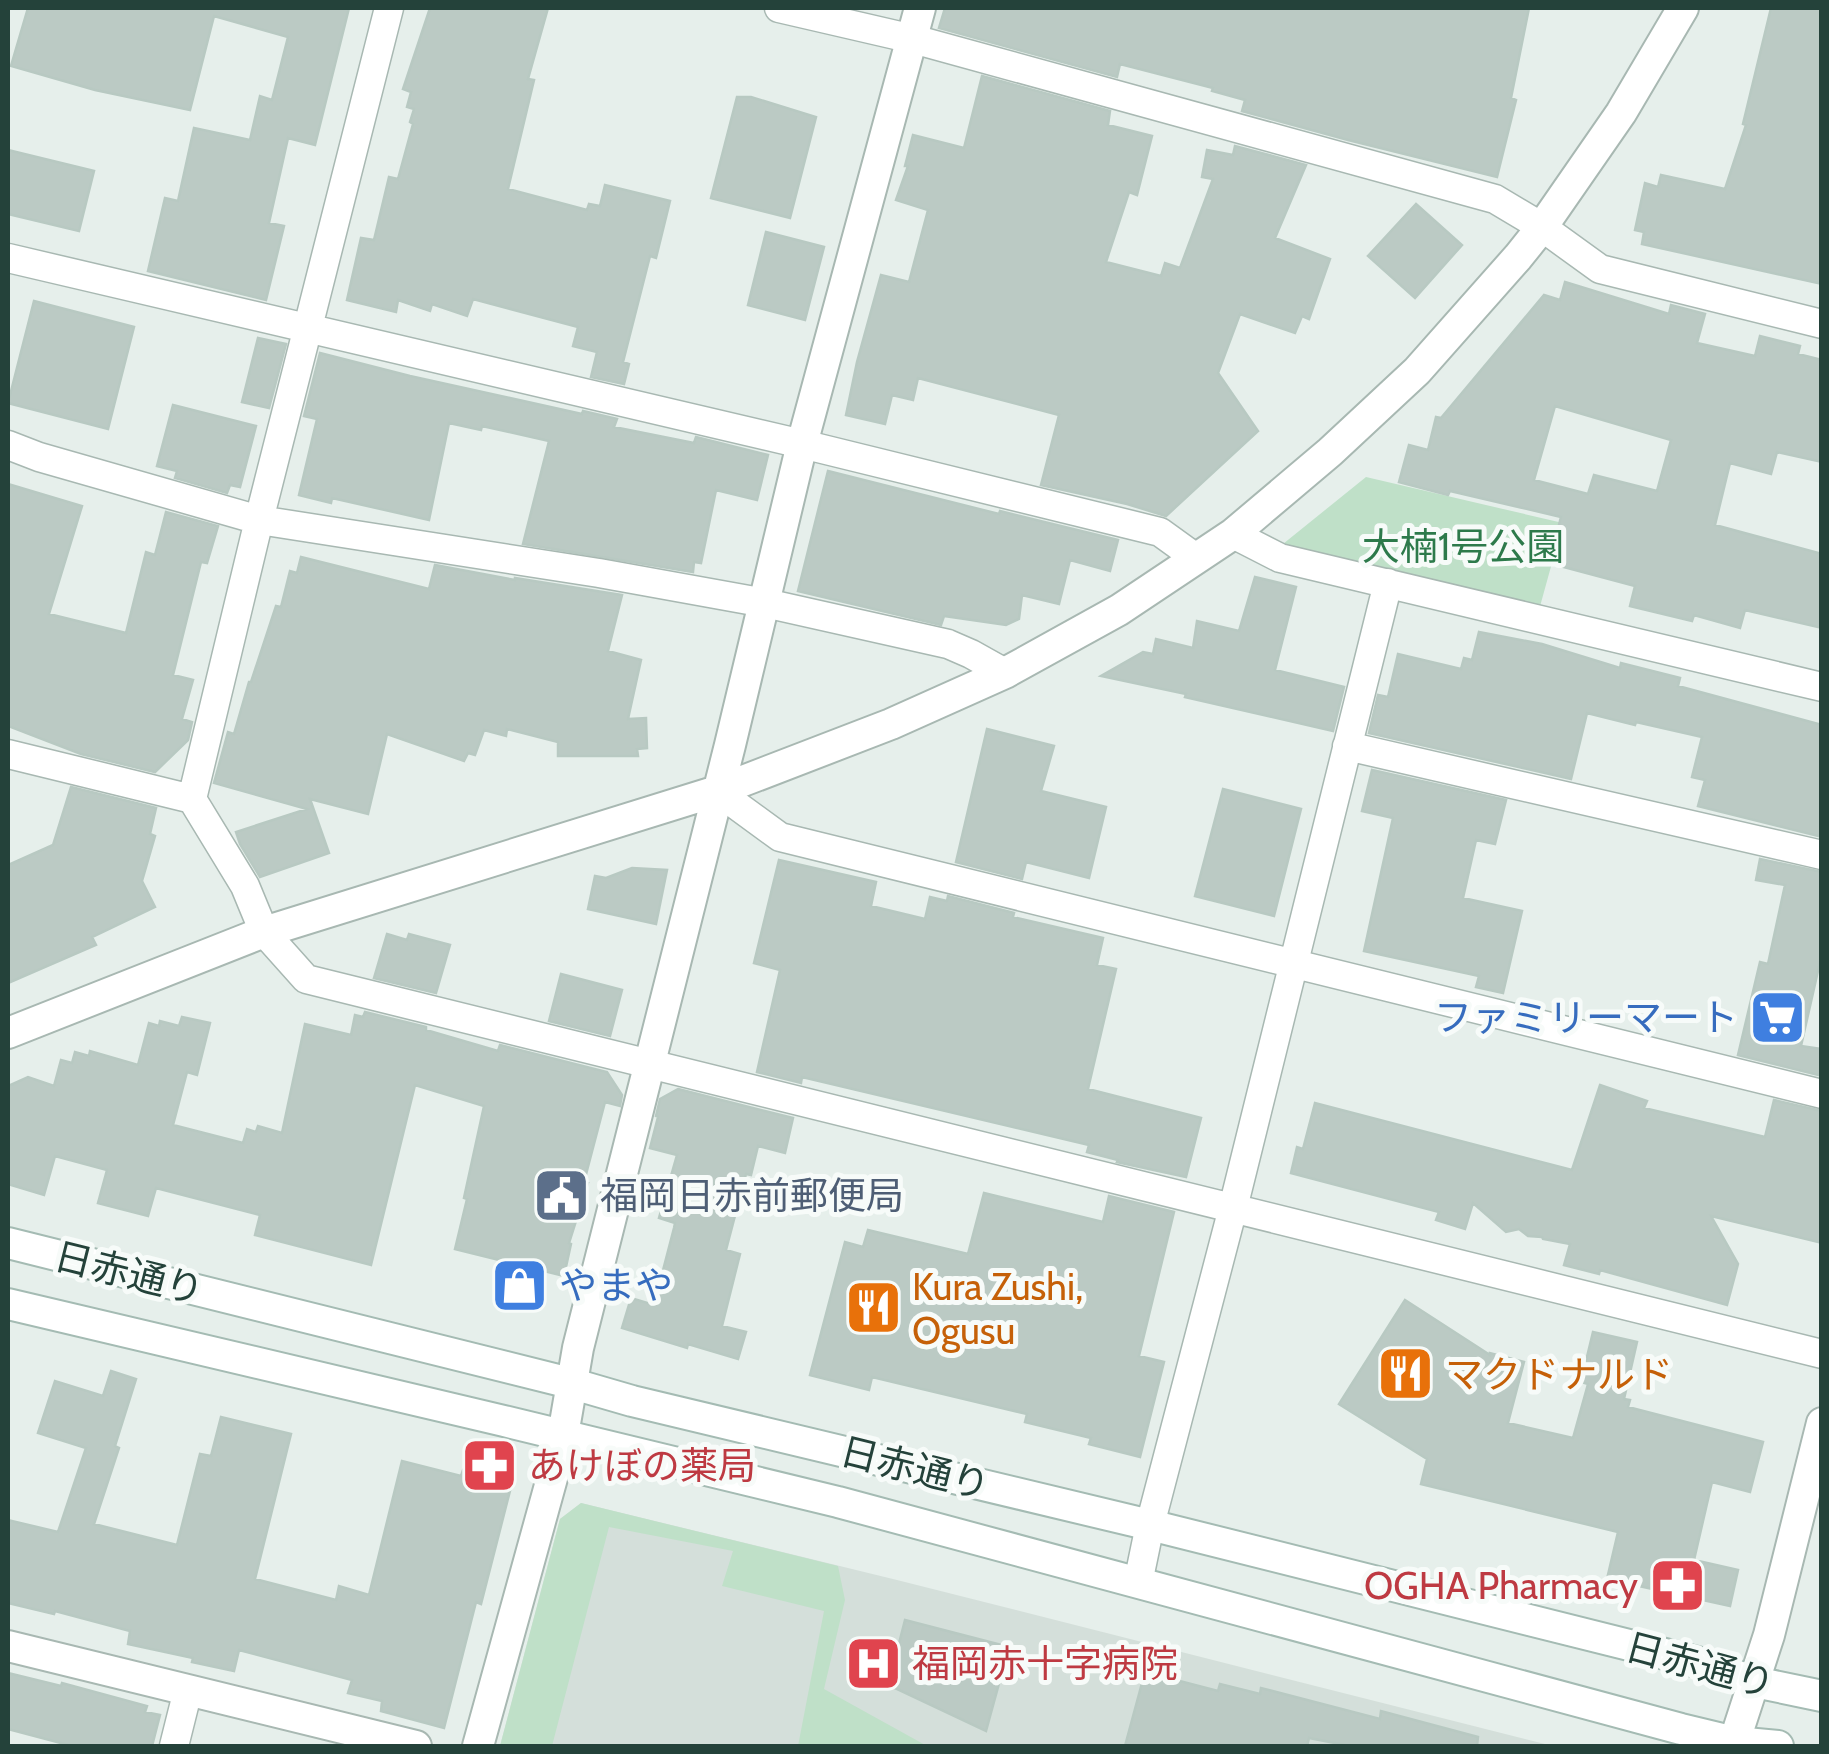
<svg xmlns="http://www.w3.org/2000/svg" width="1829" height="1754" viewBox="0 0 1829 1754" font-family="Cabin,'Noto Sans JP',sans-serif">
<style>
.built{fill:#d4dfda}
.green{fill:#bfe0c8}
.building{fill:#bbcac4;stroke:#b8c9c2;stroke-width:2.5;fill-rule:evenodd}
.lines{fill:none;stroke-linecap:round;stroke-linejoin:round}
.minor-casing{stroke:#a8b8b2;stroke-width:31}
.tertiary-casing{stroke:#a8b8b2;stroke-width:34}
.secondary-casing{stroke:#a4bbb3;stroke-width:34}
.minor{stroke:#fff;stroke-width:28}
.tertiary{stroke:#fff;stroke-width:30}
.secondary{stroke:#fff;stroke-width:30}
.labels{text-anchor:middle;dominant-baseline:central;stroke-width:10;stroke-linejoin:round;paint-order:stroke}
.park-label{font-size:38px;fill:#2d7a4b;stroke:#f7fbf9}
.shop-label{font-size:38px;fill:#366cbe;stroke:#f7fbf9;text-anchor:end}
.service-label{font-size:38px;fill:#4e5e75;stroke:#f7fbf9;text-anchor:start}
.street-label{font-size:38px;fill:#24423a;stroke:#f7fbf9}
.food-label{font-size:38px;fill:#c56008;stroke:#f7fbf9;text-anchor:start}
.health-label{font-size:38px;fill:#be3a42;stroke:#f7fbf9;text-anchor:start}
</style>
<rect width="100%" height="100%" fill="#e6efeb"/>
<path class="built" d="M581 1503 897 1580 1553 1746H500L560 1519Z"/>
<path class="green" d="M1366 477 1563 523 1539 610 1278 548Z
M581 1503 838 1566 845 1600 824 1689 927 1746H900L893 1744 886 1746H798L824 1611 722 1586 733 1551 609 1527 552 1746H500L560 1519Z"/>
<path class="building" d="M28 8H349L315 145 288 138 269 223 284 226 266 300 148 271 165 198 178 201 194 128 250 140 260 96 272 100 288 37 214 16 190 110 95 90 11 66Z
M430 8H548L528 79 534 80 508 189 587 210 589 204 600 206 605 185 670 201 656 258 650 256 623 362 629 364 624 384 591 377 597 352 573 346 578 327 473 299 467 316 432 304 430 311 398 300 396 312 347 300 361 238 374 240 389 177 398 179 413 124 410 122 414 109 407 107 411 92 403 89Z
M945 8H1529L1511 98 1516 100 1497 177 1348 140 1242 111 1245 100 1212 91 1213 88 1120 64 1117 77 939 28Z
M1771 8H1822V284L1642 244 1644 232 1635 230 1645 183 1658 187 1661 175 1725 189 1746 125 1743 124Z
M982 76 1110 111 1108 125 1152 136 1137 195 1129 192 1106 262 1161 276 1165 263 1180 268 1213 179 1202 177 1207 150 1233 155 1235 146 1306 165 1275 238 1330 259 1309 319 1302 316 1295 333 1240 314 1218 373 1258 431 1166 516 1127 504 1041 485 1059 415 918 378 913 400 892 395 885 424 846 415 857 362 881 275 909 282 928 210 896 200 908 166H905L913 135 964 148Z
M737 97H751L816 117 790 218 711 198Z
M8 150 94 171 79 231 8 214Z
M1416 204 1462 245 1415 298 1368 256Z
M766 232 824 247 805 320 748 305Z
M1565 282 1669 314 1671 305 1705 314 1697 343 1755 356 1760 336 1800 346 1798 354 1822 360V462L1777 452 1771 474 1730 463 1715 525 1822 554V628L1745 610 1740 628 1694 615 1692 621 1630 606 1635 586 1549 563 1561 517 1450 491 1448 495 1399 482 1409 445 1428 450 1436 417 1441 418 1544 295 1560 300ZM1555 406 1671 440 1657 491 1594 475 1588 494 1534 480Z
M34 301 134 327 108 429 8 403Z
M258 338 286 344 269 408 242 402Z
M320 353 410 376 582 414 583 411 617 419 614 427 694 443 696 437 768 455 757 500 716 490 701 563 694 562 693 572 523 544 549 441 482 426 481 430 449 423 429 520 332 498 331 503 299 495 317 419 304 416Z
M173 405 256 426 240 487 230 485 227 493 175 478 177 471 157 466Z
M828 471 999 514 1000 511 1118 540 1110 571 1070 560 1059 604 1022 595 1019 619 1006 625 944 616 941 625 798 591Z
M8 484 82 506 49 614 126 633 146 552 155 555 166 512 218 526 207 563 201 562 173 675 193 680 182 719 192 722 188 740 155 772 81 754 8 726Z
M301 557 429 589 435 565 515 580V578L622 595 608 651 641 660 628 719 646 718 647 748 637 749 638 756H558V742L507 729 506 736 484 730 475 755 468 753 464 761 387 734 368 814 310 799 329 853 260 877 240 844 236 832 307 809 214 783 228 732 234 734 249 682H251L276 606 281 607 290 571 297 573Z
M1255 577 1296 587 1275 670 1344 687 1333 731 1185 697 1186 694 1101 676 1143 652 1153 654 1156 639 1193 648 1197 621 1239 631Z
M1479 632 1542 644 1620 668 1621 663 1680 678 1678 686 1822 725V837L1698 806 1705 780 1692 777 1702 737 1636 722 1635 725 1587 713 1571 779 1369 733 1378 695 1388 697 1398 654 1461 669 1464 658 1472 660Z
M987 729 1054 746 1041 791 1106 807 1089 878 1026 862 1022 879 956 862Z
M1372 770 1506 800 1495 844 1476 840 1463 898 1522 911 1503 993 1476 987 1479 976 1364 951 1393 818 1362 811Z
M71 787 156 808 150 834 155 836 142 881 155 907 92 937 96 945 8 983V865L53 845Z
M1223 789 1301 809 1274 916 1195 896Z
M1760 859 1822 872V953L1801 1046 1822 1049V1076L1738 1055 1760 962 1768 964 1785 885 1756 880Z
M779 860 876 882 871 906 925 919 930 897 947 901 948 896 1014 913 1013 917 1103 938 1097 965 1116 969 1088 1089 1201 1118 1186 1177 1117 1162 1118 1160 1087 1152 1089 1145 802 1077 801 1083 757 1072 780 970 754 963Z
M632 868 667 870 656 924 588 909 595 876 606 878Z
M387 934 407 940 409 934 450 945 436 993 374 978Z
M561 974 622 990 610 1036 549 1021Z
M365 1012 426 1027V1030L498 1051 500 1045 607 1072 622 1095 620 1106 605 1102 584 1182 588 1183 569 1243 571 1244 564 1276 455 1249 467 1199 464 1198 484 1106 415 1085 371 1265 255 1235 260 1215 156 1188 148 1216 98 1203 107 1170 55 1156 44 1195 8 1184V1086L28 1077 54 1086 61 1060 72 1063 75 1052 89 1056 90 1051 138 1065 149 1023 159 1026 160 1021 179 1026 182 1017 210 1023 197 1075 187 1072 173 1125 243 1143 247 1129 256 1132 258 1126 282 1133 305 1024 351 1035 355 1015 363 1017Z
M1600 1085 1647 1101 1644 1108 1765 1137 1774 1100 1822 1111V1243L1711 1216 1738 1264 1727 1305 1600 1270 1599 1274 1564 1265 1570 1244 1543 1239 1542 1237 1528 1236 1519 1229 1506 1232 1473 1203 1465 1229 1436 1220 1439 1212 1291 1173 1297 1147 1303 1149 1315 1103 1572 1170Z
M678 1089 793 1118 785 1153 758 1146 751 1175 746 1174 726 1250 740 1254 722 1326 746 1332 738 1359 688 1344 687 1348 622 1328 631 1298 654 1305 674 1228 675 1223 659 1218 677 1155 650 1148 658 1117 656 1116 660 1099Z
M984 1193 1103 1222 1109 1196 1174 1212 1139 1356 1164 1362 1140 1457 1089 1444 1091 1438 1025 1422 1027 1414 872 1377 869 1390 810 1375 845 1242 863 1247 868 1230 968 1254Z
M1405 1300 1490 1355V1353L1524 1362 1508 1423 1573 1438 1588 1384 1581 1382 1593 1332 1637 1342 1624 1399 1630 1400 1628 1407 1763 1442 1750 1492 1712 1482 1694 1560 1738 1570 1730 1606 1607 1579 1618 1532 1421 1484 1427 1459 1339 1404Z
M111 1371 136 1379 115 1446 119 1448 94 1524 177 1545 200 1454 211 1456 221 1417 291 1434 255 1579 336 1600 339 1586 369 1595 402 1461 461 1476 463 1470 512 1483 481 1604 476 1602 444 1728 381 1711 382 1701 348 1693 352 1680 239 1650 234 1671 192 1662 193 1658 128 1644 130 1631 55 1611 54 1614 8 1603V1520L58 1532 86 1448 38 1433 55 1381 103 1396Z
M905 1620 1009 1647 986 1731 895 1688 891 1675Z
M1145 1672 1218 1691 1220 1684 1260 1694 1261 1688 1380 1719 1381 1711 1478 1737 1477 1746H1350L1309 1738 1307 1746H1125Z
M8 1673 61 1686 62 1683 147 1706 145 1712 160 1715 152 1746H72L8 1729Z"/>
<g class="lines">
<defs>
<path id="minor" d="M389 8 259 520 192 799 245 886 264 932 306 979 1822 1354
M779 8 913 39 1495 199 1542 227 1600 269 1822 324
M8 258 802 444 1160 532 1196 558
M8 445 39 457 259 520 599 573 765 603 948 644 971 654 1005 673
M1233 534 1280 558 1822 687
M1347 746 1822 855
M8 754 192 799
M717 791 780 837 1822 1094
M1138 1583 1150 1525 1233 1208 1388 583
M174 1746 188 1690"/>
<path id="tertiary" d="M8 1033 264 932 717 791 891 724 1005 673 1119 610 1233 534 1330 452 1417 371 1518 257 1542 227 1621 113 1683 8
M8 1646 416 1746
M478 1746 552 1478 563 1435 578 1348 730 745 802 444 920 8
M1733 1746 1769 1635 1822 1423"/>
<path id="secondary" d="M8 1243 570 1383 632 1401 1150 1525 1697 1662 1755 1682 1822 1696
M8 1304 504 1421 838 1502 1681 1729 1735 1742 1778 1746"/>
</defs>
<use href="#minor" class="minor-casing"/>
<use href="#tertiary" class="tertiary-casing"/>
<use href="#secondary" class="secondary-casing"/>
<use href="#minor" class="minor"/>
<use href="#tertiary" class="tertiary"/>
<use href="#secondary" class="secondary"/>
</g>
<defs>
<symbol id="supermarket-square" viewBox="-11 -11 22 22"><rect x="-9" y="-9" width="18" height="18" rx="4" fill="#3f7fe0" stroke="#f7fbf9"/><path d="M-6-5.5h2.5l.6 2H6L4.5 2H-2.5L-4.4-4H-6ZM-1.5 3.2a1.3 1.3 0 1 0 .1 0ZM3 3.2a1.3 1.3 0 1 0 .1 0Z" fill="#fff"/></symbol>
<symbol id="civic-square" viewBox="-11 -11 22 22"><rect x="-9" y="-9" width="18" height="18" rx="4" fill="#5c6f8a" stroke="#f7fbf9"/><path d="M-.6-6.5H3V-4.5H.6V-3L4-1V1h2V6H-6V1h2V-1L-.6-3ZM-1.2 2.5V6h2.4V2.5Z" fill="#fff"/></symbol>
<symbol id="shop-square" viewBox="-11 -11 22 22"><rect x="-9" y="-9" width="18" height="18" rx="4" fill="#3f7fe0" stroke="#f7fbf9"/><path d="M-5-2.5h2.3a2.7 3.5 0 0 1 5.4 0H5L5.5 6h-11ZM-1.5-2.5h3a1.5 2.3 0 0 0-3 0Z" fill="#fff"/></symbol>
<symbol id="restaurant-square" viewBox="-11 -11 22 22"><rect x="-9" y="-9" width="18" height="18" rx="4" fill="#e8710a" stroke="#f7fbf9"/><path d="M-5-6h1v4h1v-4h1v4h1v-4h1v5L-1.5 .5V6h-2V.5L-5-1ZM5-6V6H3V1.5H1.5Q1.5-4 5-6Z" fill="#fff"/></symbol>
<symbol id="pharmacy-square" viewBox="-11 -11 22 22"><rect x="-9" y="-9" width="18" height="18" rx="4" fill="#e0444e" stroke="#f7fbf9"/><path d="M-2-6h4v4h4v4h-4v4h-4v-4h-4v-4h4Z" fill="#fff"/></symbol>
<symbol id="hospital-square" viewBox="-11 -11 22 22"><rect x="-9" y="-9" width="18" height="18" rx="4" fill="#e0444e" stroke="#f7fbf9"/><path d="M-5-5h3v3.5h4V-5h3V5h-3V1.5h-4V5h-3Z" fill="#fff"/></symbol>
</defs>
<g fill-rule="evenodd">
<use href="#supermarket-square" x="1746" y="986" width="63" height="63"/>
<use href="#civic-square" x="530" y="1164" width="63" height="63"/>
<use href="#shop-square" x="488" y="1254" width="63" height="63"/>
<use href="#restaurant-square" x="842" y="1276" width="63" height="63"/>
<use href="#restaurant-square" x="1374" y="1342" width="63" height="63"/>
<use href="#pharmacy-square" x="458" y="1434" width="63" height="63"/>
<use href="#pharmacy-square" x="1646" y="1554" width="63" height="63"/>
<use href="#hospital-square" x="842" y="1632" width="63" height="63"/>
</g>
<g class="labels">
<g class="park-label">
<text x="1463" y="546">大楠1号公園</text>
</g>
<g class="shop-label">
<text x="1738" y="1017">ファミリーマート</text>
<text x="559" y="1285" text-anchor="start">やまや</text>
</g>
<g class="service-label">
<text x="600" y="1195">福岡日赤前郵便局</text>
</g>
<g class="street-label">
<text transform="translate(129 1273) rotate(14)">日赤通り</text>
<text transform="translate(915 1468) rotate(14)">日赤通り</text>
<text transform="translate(1700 1665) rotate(15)">日赤通り</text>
</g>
<g class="food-label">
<text x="912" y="1286">Kura Zushi,<tspan x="912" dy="44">Ogusu</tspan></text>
<text x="1445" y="1374">マクドナルド</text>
</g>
<g class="health-label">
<text x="528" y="1465">あけぼの薬局</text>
<text x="1638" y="1585" text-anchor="end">OGHA Pharmacy</text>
<text x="912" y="1663">福岡赤十字病院</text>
</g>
</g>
<rect width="1829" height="1754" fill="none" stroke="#24423a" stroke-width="20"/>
</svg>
